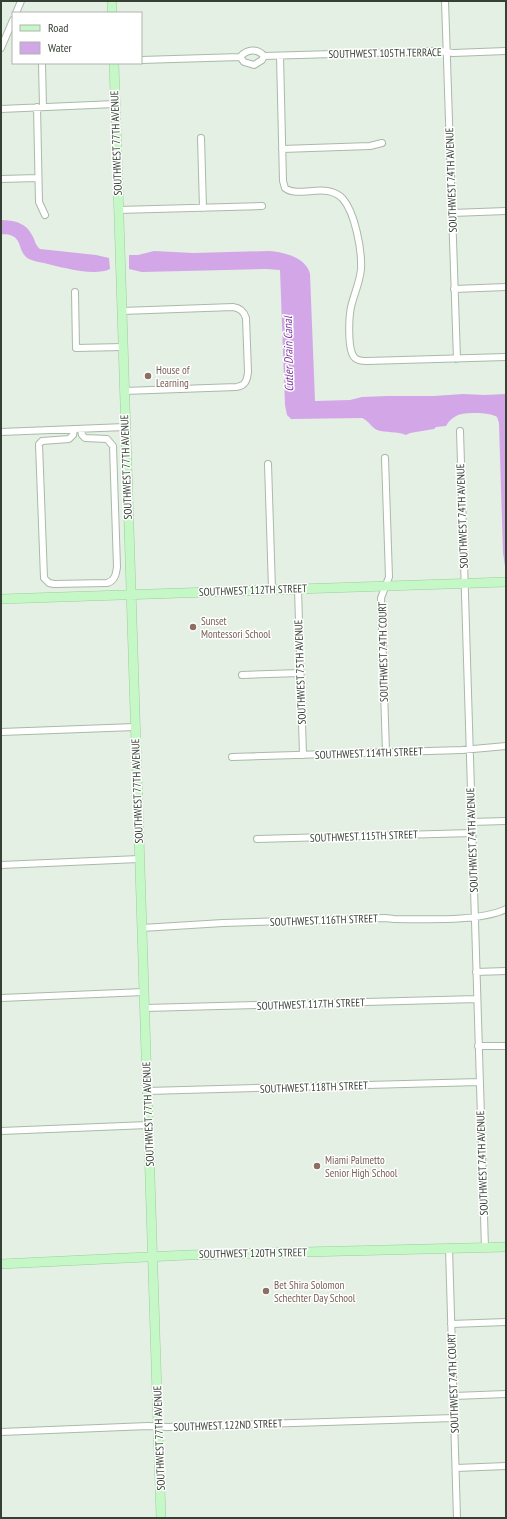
<svg xmlns="http://www.w3.org/2000/svg" width="507" height="1519" viewBox="0 0 507 1519" font-family="'PT Sans Narrow',sans-serif">
<style>
.water{fill:#d2a6e7}
.lines{fill:none;stroke-linecap:round;stroke-linejoin:round}
.street-casing{stroke:#a9baa8;stroke-width:8}
.secondary-casing{stroke:#9bce9b;stroke-width:10}
.street{stroke:#fff;stroke-width:6}
.secondary{stroke:#c6f8c7;stroke-width:9}
.education-dot{fill:#8d6e63;stroke:#fff;stroke-width:1.5}
.labels{text-anchor:middle;dominant-baseline:central;stroke-width:3;stroke-linejoin:round;paint-order:stroke}
.street-label{font-size:11px;fill:#364135;stroke:#fff}
.education-label{font-size:11px;fill:#785e54;stroke:#fff;text-anchor:start}
.water-label{font-size:12px;font-style:italic;fill:#813ba0;stroke:#fff}
</style>
<rect width="100%" height="100%" fill="#e4f0e4"/>
<path class="water" d="M1 220C14 220 26 223 32 235 35 240 35 245 40 249L96 255 109 258 110 269C94 277 61 267 44 263 39 262 33 261 29 259 15 251 26 234 1 234Z
M154 251 193 253 269 251C284 252 307 258 310 274L315 401 350 400 362 397 388 396H434L463 394 484 395 506 394V573L503 553 499 423 497 417C490 412 466 412 458 415 452 418 449 421 446 426L436 427 434 429 410 433 406 435C397 431 386 433 377 430 371 427 369 421 362 418L291 419 287 415 285 405 280 270 266 269 142 272 129 269V255H138Z"/>
<g class="lines">
<defs>
<path id="street" d="M445 1 457 359
M16 13 21 1
M1 48 13 20
M280 56 283 181 285 188C299 199 327 181 343 199 355 213 362 250 361 269 360 282 354 294 351 307 349 317 347 351 355 358 358 361 363 361 367 361L506 357
M240 57 244 62 254 65 262 60 264 56
M141 60 240 57C247 49 257 48 264 56L439 51 453 53 506 51
M42 63 43 107
M37 107 39 202 45 215
M1 109 115 104
M201 138 203 208
M282 149 370 146 382 143
M1 179 38 178
M118 210 262 206
M452 213 506 211
M454 289 506 287
M75 292 76 348 123 347
M122 311 233 307C240 308 244 311 246 318L248 372C247 381 245 386 236 387L124 391
M74 429 73 435 69 439 42 441 39 444 44 578 49 583 54 584 107 583C115 581 116 574 117 567L113 446 107 439 85 438 82 435 81 429
M460 431 485 1248
M1 432 125 427
M385 458 389 577 381 598 386 752
M268 464 272 589
M298 589 303 755
M242 675 300 673
M1 732 135 727
M232 757 462 750 506 746
M471 822 506 821
M257 839 472 833
M1 865 139 859
M142 928 223 923 385 918 394 919C425 919 480 922 506 909
M476 972 506 971
M1 998 144 992
M145 1008 477 999
M478 1046H506
M147 1091 480 1082
M1 1131 148 1125
M449 1248 457 1518
M451 1324 506 1322
M454 1396 506 1394
M1 1432 148 1426 168 1427 454 1418
M456 1468 506 1466"/>
<path id="secondary" d="M112 1V13
M114 63 161 1518
M1 599 506 582
M1 1264 188 1255 506 1247"/>
</defs>
<use href="#street" class="street-casing"/>
<use href="#secondary" class="secondary-casing"/>
<use href="#street" class="street"/>
<use href="#secondary" class="secondary"/>
</g>
<g class="education-dot">
<circle cx="148" cy="376" r="4"/>
<circle cx="193" cy="627" r="4"/>
<circle cx="317" cy="1166" r="4"/>
<circle cx="266" cy="1291" r="4"/>
</g>
<g class="labels">
<g class="street-label">
<text transform="translate(385 53) rotate(-1)">SOUTHWEST 105TH TERRACE</text>
<text transform="translate(116 143) rotate(-92)">SOUTHWEST 77TH AVENUE</text>
<text transform="translate(451 180) rotate(-92)">SOUTHWEST 74TH AVENUE</text>
<text transform="translate(126 467) rotate(-92)">SOUTHWEST 77TH AVENUE</text>
<text transform="translate(462 516) rotate(-92)">SOUTHWEST 74TH AVENUE</text>
<text transform="translate(253 590) rotate(-2)">SOUTHWEST 112TH STREET</text>
<text transform="translate(383 652) rotate(-91)">SOUTHWEST 74TH COURT</text>
<text transform="translate(300 672) rotate(-92)">SOUTHWEST 75TH AVENUE</text>
<text transform="translate(369 753) rotate(-2)">SOUTHWEST 114TH STREET</text>
<text transform="translate(137 791) rotate(-92)">SOUTHWEST 77TH AVENUE</text>
<text transform="translate(364 836) rotate(-2)">SOUTHWEST 115TH STREET</text>
<text transform="translate(472 840) rotate(-92)">SOUTHWEST 74TH AVENUE</text>
<text transform="translate(324 920) rotate(-2)">SOUTHWEST 116TH STREET</text>
<text transform="translate(311 1004) rotate(-2)">SOUTHWEST 117TH STREET</text>
<text transform="translate(314 1087) rotate(-2)">SOUTHWEST 118TH STREET</text>
<text transform="translate(148 1114) rotate(-92)">SOUTHWEST 77TH AVENUE</text>
<text transform="translate(482 1163) rotate(-92)">SOUTHWEST 74TH AVENUE</text>
<text transform="translate(253 1253) rotate(-1)">SOUTHWEST 120TH STREET</text>
<text transform="translate(453 1383) rotate(-92)">SOUTHWEST 74TH COURT</text>
<text transform="translate(228 1425) rotate(-2)">SOUTHWEST 122ND STREET</text>
<text transform="translate(159 1438) rotate(-92)">SOUTHWEST 77TH AVENUE</text>
</g>
<g class="education-label">
<text x="156" y="370">House of<tspan x="156" dy="13">Learning</tspan></text>
<text x="201" y="621">Sunset<tspan x="201" dy="13">Montessori School</tspan></text>
<text x="325" y="1160">Miami Palmetto<tspan x="325" dy="13">Senior High School</tspan></text>
<text x="274" y="1285">Bet Shira Solomon<tspan x="274" dy="13">Schechter Day School</tspan></text>
</g>
<g class="water-label">
<text transform="translate(288 354) rotate(-91)">Cutler Drain Canal</text>
</g>
</g>
<rect width="507" height="1519" fill="none" stroke="#364135" stroke-width="4"/>
<rect x="12" y="12" width="130" height="52" fill="#ffffff" stroke="#afb3ae"/>
<rect x="20" y="25" width="20" height="6" fill="#c6f8c7" stroke="#afb3ae"/>
<text x="48" y="32" font-size="12" fill="#364135">Road</text>
<rect x="20" y="42" width="20" height="12" fill="#d2a6e7" stroke="#afb3ae"/>
<text x="48" y="52" font-size="12" fill="#364135">Water</text>
</svg>
